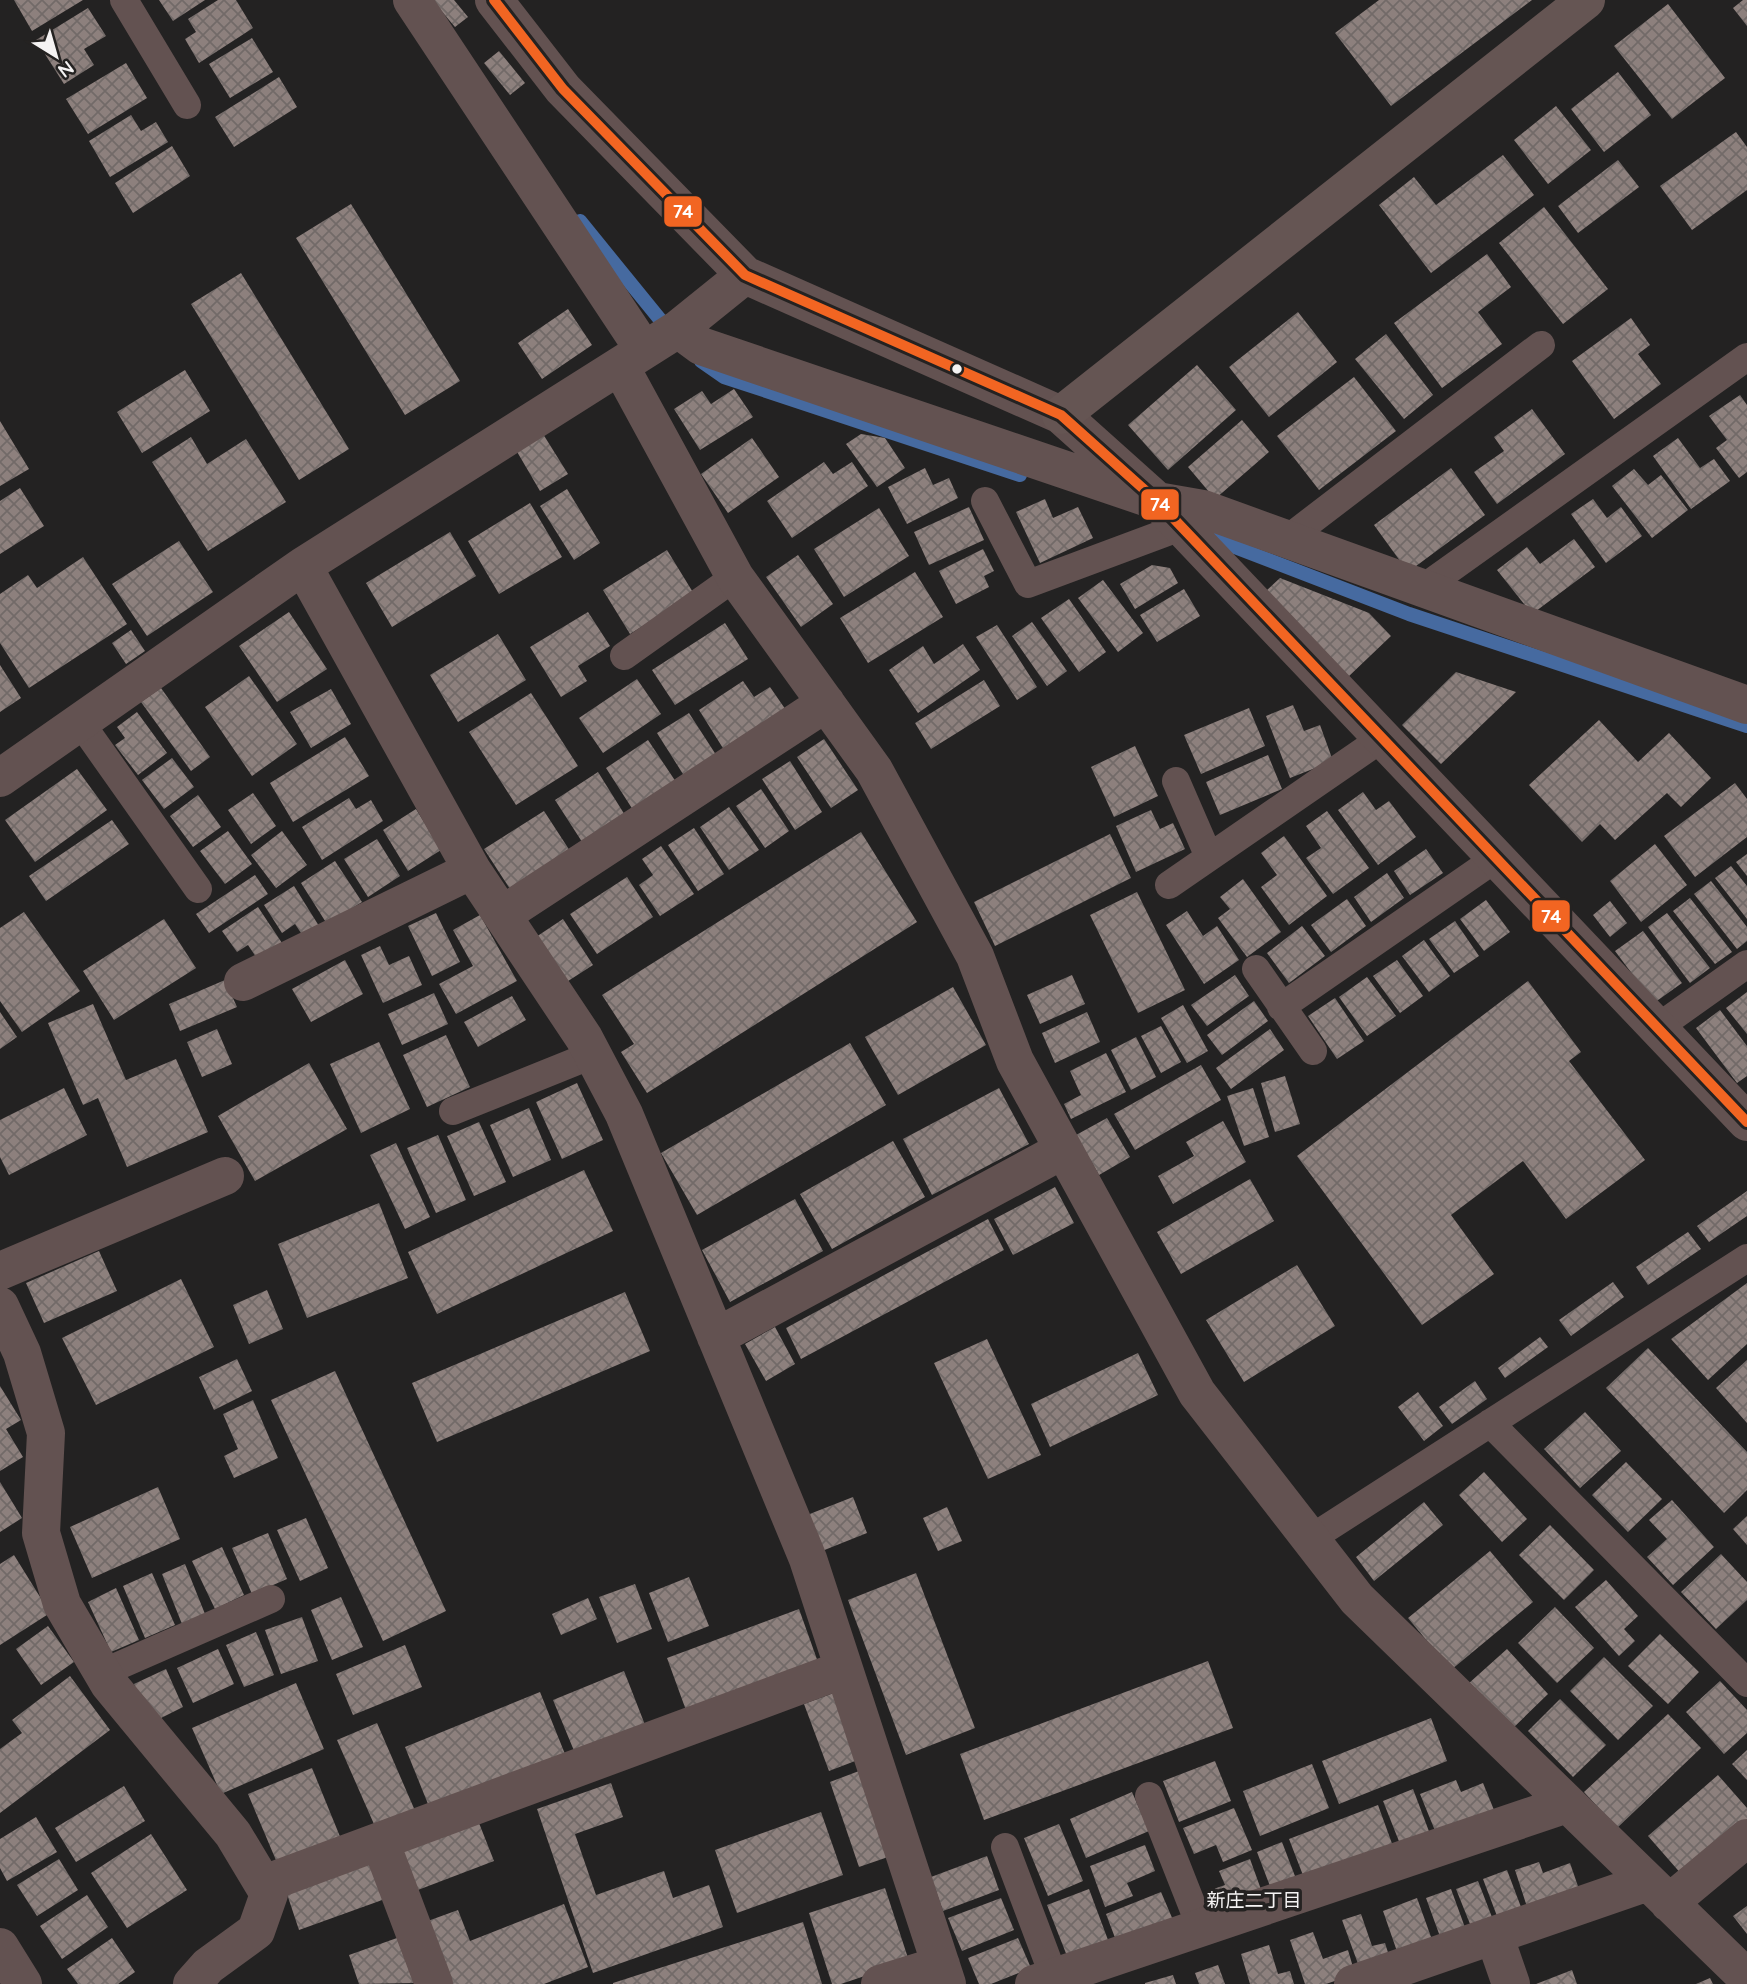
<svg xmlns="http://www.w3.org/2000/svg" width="1747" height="1984" viewBox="0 0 1747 1984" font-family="Quicksand,'Noto Sans JP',sans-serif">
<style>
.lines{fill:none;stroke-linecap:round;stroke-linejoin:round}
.stream{stroke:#466aa0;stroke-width:14}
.building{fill:url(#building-cross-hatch)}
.lane{stroke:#635251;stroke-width:28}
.street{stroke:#635251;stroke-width:38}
.secondary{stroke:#655553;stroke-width:38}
.bus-1-casing{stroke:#242221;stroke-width:16}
.bus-1{stroke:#f26522;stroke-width:10}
.bus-dot{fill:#f5f3f3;stroke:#242221;stroke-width:2.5}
.labels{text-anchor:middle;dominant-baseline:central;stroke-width:7;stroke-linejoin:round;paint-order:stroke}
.neighbourhood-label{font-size:19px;fill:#f5f3f3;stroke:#242221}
.line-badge{stroke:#242221;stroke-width:2.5}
.badge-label{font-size:19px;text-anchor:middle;font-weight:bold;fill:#fff}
</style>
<defs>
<pattern id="building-cross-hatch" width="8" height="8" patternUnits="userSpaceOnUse" patternTransform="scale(1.75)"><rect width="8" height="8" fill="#8d807d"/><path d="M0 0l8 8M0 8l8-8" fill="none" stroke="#726a68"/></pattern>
</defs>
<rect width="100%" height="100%" fill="#232222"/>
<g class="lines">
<path class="stream" d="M580 221 671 333
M701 361 724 377 1020 475
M1206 536 1409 614 1747 726"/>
</g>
<path class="building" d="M14 0H83L32 31Z
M159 0H205L173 21Z
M218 0H236L253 28 199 63 185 39 196 32 188 19Z
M432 0H454L468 17 455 27Z
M1379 0H1532L1391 106 1335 33Z
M1743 0H1747V26L1733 8Z
M1668 4 1725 78 1672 119 1614 46Z
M88 8 106 36 84 49 94 65 64 84 36 40Z
M252 38 273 72 230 98 209 64Z
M499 51 525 83 510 95 484 63Z
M126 63 147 98 88 134 66 99Z
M1618 72 1651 115 1604 152 1571 109Z
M279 77 297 107 234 147 215 117Z
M1556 106 1591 150 1548 184 1514 140Z
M131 115 141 131 156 122 168 142 110 177 89 141Z
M1736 132 1747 147V190L1692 230 1660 186Z
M172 146 190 176 133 213 115 183Z
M1503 155 1534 195 1431 273 1379 205 1414 177 1436 205Z
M1618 160 1639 187 1578 233 1558 206Z
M351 204 460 381 405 415 296 238Z
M1544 207 1608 289 1563 324 1499 243Z
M1487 254 1511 287 1478 312 1502 344 1442 388 1394 323Z
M241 273 349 449 299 480 191 304Z
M568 309 592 345 542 379 518 343Z
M1298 312 1337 362 1269 417 1229 367Z
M1631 318 1650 345 1638 354 1661 384 1614 419 1572 361Z
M1386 334 1433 395 1404 419 1355 359Z
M1197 365 1236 410 1168 470 1128 425Z
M185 370 210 411 142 453 117 412Z
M1354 377 1396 431 1319 490 1277 436Z
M734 389 753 417 700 450 674 409 702 391 711 404Z
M1740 395 1747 405V472L1739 478 1716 448 1727 440 1709 416Z
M1532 409 1565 454 1497 504 1474 472 1504 451 1494 437Z
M1242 420 1269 452 1215 499 1188 467Z
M0 421 29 469 0 486Z
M543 434 568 474 540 491 516 450Z
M861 434 885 438 905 468 877 487 846 444Z
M191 437 207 464 246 439 286 502 208 551 152 462Z
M752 438 779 477 728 513 701 474Z
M1678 438 1700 468 1714 459 1730 481 1691 509 1653 456Z
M824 462 833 474 852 462 868 486 792 538 767 501Z
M925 468 933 485 949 478 958 498 907 524 888 487Z
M1451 468 1485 515 1408 572 1374 525Z
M1634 469 1648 485 1661 475 1688 510 1652 538 1612 486Z
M20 488 44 526 0 554V501Z
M567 489 600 543 574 560 540 506Z
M1045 499 1053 518 1078 507 1093 538 1040 563 1016 512Z
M1593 499 1607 518 1621 507 1642 536 1606 563 1571 514Z
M530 503 562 557 499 594 468 541Z
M969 507 984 540 929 565 914 532Z
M879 508 909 556 844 597 814 549Z
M450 532 476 576 392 627 366 583Z
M1574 539 1595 567 1532 614 1497 570 1527 547 1540 564Z
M179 541 213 592 147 636 112 584Z
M983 549 994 571 984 576 989 587 956 604 939 571Z
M667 550 694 594 630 634 603 590Z
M798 555 833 604 801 627 766 577Z
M83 557 127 624 29 688 0 643V594L28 575 37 588Z
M1152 565 1170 568 1178 583 1135 609 1120 584Z
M915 572 943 617 868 663 840 618Z
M1280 578 1369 613 1391 636 1348 677 1266 591Z
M1103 580 1143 633 1118 652 1078 598Z
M1184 589 1200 616 1157 642 1140 615Z
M1069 599 1106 652 1079 672 1041 618Z
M289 612 327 669 277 702 239 646Z
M588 612 610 646 578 666 587 681 561 697 530 647Z
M1032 622 1067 671 1047 686 1012 636Z
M725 623 748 659 675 705 652 670Z
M997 625 1037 687 1017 700 976 637Z
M131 630 145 651 126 664 112 643Z
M498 634 526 680 458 722 430 675Z
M963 644 980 670 918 713 889 670 923 646 934 664Z
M0 665 21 698 0 712Z
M1456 672 1516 692 1441 764 1402 725Z
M249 676 297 744 252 776 205 707Z
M637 679 661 714 603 753 579 718Z
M984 680 1000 706 931 749 915 723Z
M743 681 754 697 770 687 788 713 726 753 699 710Z
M161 688 210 757 191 771 141 702Z
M331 689 351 724 311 748 290 712Z
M531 693 578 766 516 805 469 732Z
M1293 705 1304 731 1320 725 1333 761 1290 778 1266 716Z
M1249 708 1265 746 1201 774 1184 735Z
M137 712 167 753 138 775 115 745 125 738 117 727Z
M689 713 720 761 688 782 657 733Z
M1599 720 1638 762 1669 733 1711 778 1681 807 1667 793 1615 840 1600 824 1582 842 1529 785Z
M345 737 369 776 293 822 270 783Z
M824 739 858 790 831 808 797 757Z
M648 740 678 785 635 813 606 768Z
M1135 746 1158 796 1114 817 1091 767Z
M1268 755 1282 789 1220 815 1206 782Z
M172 758 194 787 164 809 142 780Z
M790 761 822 812 795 830 762 779Z
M77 769 107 810 35 862 5 820Z
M598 772 628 820 586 848 555 800Z
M1735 783 1747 799V837L1695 877 1664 836Z
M761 789 789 831 765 848 736 806Z
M1363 792 1376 810 1389 801 1416 837 1378 865 1338 810Z
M253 793 276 826 251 844 228 810Z
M198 795 221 827 193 847 170 816Z
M349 798 356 809 371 800 383 821 322 860 302 827Z
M729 807 759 850 729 870 700 827Z
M416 809 441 850 408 871 383 830Z
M1151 810 1160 829 1173 823 1185 849 1136 872 1116 826Z
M544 811 572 854 512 892 484 849Z
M1327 811 1369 868 1333 894 1306 858 1321 848 1306 826Z
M112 820 129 844 46 901 29 876Z
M694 828 724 874 698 891 668 845Z
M228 831 252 864 225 884 200 851Z
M282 831 307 865 276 888 251 855Z
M861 832 917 922 647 1093 621 1052 634 1044 602 995Z
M1110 834 1131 878 995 946 974 902Z
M1284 836 1327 896 1289 925 1261 887 1277 875 1261 853Z
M377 839 400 876 368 897 344 859Z
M1655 844 1687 885 1641 922 1610 881Z
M661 846 694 894 660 916 639 885 653 875 642 859Z
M1426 849 1443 873 1410 895 1394 871Z
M1747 854V876L1736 862Z
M335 861 362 902 327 924 301 883Z
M1731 866 1747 886V919L1715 878Z
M1387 873 1404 898 1371 922 1354 897Z
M255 875 268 894 209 933 196 914Z
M627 877 653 917 597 954 570 914Z
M1243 879 1281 932 1247 957 1218 918 1230 909 1220 897Z
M1711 881 1747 927V941L1737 949 1694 894Z
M294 886 319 926 303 936 295 924 282 933 264 905Z
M1137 892 1185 990 1138 1013 1090 915Z
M1690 898 1732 952 1715 964 1673 911Z
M1347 899 1366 926 1331 952 1311 925Z
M1486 900 1510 932 1484 951 1460 919Z
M1610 901 1627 923 1610 937 1593 915Z
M258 907 284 946 260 963 248 945 237 952 222 931Z
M1187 911 1203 936 1217 926 1239 960 1204 984 1166 925Z
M24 912 80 991 22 1032 0 1001V928Z
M436 913 460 962 432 976 408 926Z
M1667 913 1710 968 1690 983 1648 927Z
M480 915 517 981 456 1014 439 984 473 966 453 930Z
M164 919 196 968 114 1020 83 971Z
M563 919 593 965 565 983 536 937Z
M1455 921 1479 956 1454 973 1429 939Z
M1302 926 1325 956 1289 983 1267 953Z
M1643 931 1682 983 1654 1003 1615 951Z
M1424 940 1450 976 1429 992 1402 956Z
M380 946 389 965 409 956 422 985 383 1003 361 955Z
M345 960 363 994 311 1022 292 989Z
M1397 960 1423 996 1400 1013 1373 976Z
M1072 975 1085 1004 1040 1024 1027 995Z
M1235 975 1249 996 1207 1026 1191 1005Z
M1367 977 1396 1016 1367 1036 1339 997Z
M225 980 237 1007 180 1031 169 1004Z
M1528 981 1581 1052 1569 1061 1645 1160 1566 1219 1523 1161 1451 1215 1494 1274 1422 1325 1297 1156Z
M953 987 986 1045 898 1095 865 1037Z
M1747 992V1034L1726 1008Z
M434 993 448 1024 402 1045 388 1014Z
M512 996 526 1020 478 1047 464 1022Z
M1335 998 1364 1041 1337 1059 1308 1016Z
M1254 1001 1268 1021 1222 1055 1207 1035Z
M93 1004 126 1080 176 1059 208 1132 127 1167 98 1098 83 1105 48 1023Z
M1183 1005 1208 1051 1187 1063 1161 1018Z
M1720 1010 1747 1046V1076L1737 1083 1696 1028Z
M0 1012 17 1037 0 1049Z
M1087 1012 1100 1042 1055 1063 1042 1033Z
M1161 1026 1181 1062 1161 1073 1141 1036Z
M217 1029 232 1064 202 1077 187 1042Z
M1270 1029 1284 1050 1231 1089 1216 1068Z
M446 1035 470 1087 427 1107 403 1055Z
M1136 1037 1156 1077 1131 1090 1111 1050Z
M379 1042 410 1109 361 1133 330 1064Z
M850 1043 886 1105 697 1215 661 1153Z
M1106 1053 1126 1092 1071 1119 1064 1104 1081 1095 1070 1071Z
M309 1063 347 1129 255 1181 218 1116Z
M1201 1065 1221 1100 1135 1150 1114 1114Z
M1285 1076 1300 1124 1275 1132 1261 1083Z
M577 1083 603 1140 562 1159 536 1102Z
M64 1088 87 1135 9 1175 0 1157V1120Z
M999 1088 1029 1144 932 1195 903 1139Z
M1253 1088 1269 1137 1244 1146 1227 1096Z
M529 1108 551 1160 513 1177 490 1125Z
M1107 1118 1130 1157 1099 1175 1076 1135Z
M1223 1121 1246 1162 1173 1204 1158 1176 1194 1156 1186 1142Z
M479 1122 506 1182 474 1196 447 1136Z
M438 1135 466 1200 436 1213 407 1148Z
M893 1141 925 1197 832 1249 800 1194Z
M396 1143 430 1217 405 1229 370 1155Z
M584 1170 613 1231 437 1314 408 1252Z
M1250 1179 1274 1221 1181 1274 1157 1232Z
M1055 1187 1074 1223 1013 1255 994 1219Z
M1747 1191V1216L1709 1242 1697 1226Z
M795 1199 823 1251 730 1302 702 1250Z
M379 1203 408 1278 307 1318 278 1244Z
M988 1219 1004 1250 801 1359 786 1328Z
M1688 1232 1701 1249 1648 1285 1636 1267Z
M99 1251 117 1291 44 1323 26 1283Z
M1297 1265 1335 1326 1244 1382 1206 1320Z
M181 1279 214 1347 96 1405 62 1338Z
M1613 1282 1624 1297 1571 1336 1559 1320Z
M1747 1283V1344L1708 1380 1671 1339Z
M267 1290 283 1329 249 1344 233 1305Z
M625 1292 650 1351 437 1442 412 1383Z
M775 1327 795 1364 766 1381 745 1344Z
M1540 1337 1548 1347 1505 1378 1498 1368Z
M987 1339 1041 1455 988 1479 934 1363Z
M1648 1348 1747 1452V1490L1724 1513 1606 1388Z
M1138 1353 1158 1395 1050 1447 1031 1404Z
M237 1359 252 1391 214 1410 199 1377Z
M1747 1360V1423L1716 1388Z
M335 1371 446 1611 383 1641 271 1400Z
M1475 1381 1487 1399 1452 1424 1439 1407Z
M0 1386 21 1420 6 1429 23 1457 0 1471Z
M1418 1392 1443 1426 1424 1441 1398 1407Z
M253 1400 278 1458 234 1478 224 1456 238 1449 223 1414Z
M1585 1412 1621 1451 1580 1488 1544 1449Z
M1626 1462 1662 1499 1628 1532 1592 1495Z
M1484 1472 1527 1519 1502 1542 1459 1495Z
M0 1482 22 1518 0 1532Z
M158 1487 180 1539 92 1578 70 1527Z
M853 1497 867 1533 817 1553 802 1517Z
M1672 1500 1714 1547 1673 1585 1647 1557 1667 1539 1649 1520Z
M1424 1502 1443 1525 1374 1581 1356 1557Z
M947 1507 962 1541 938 1551 923 1518Z
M1747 1516V1545L1733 1529Z
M306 1518 328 1568 300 1581 277 1530Z
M1550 1525 1594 1570 1564 1600 1519 1555Z
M268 1533 287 1579 252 1594 232 1548Z
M222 1547 244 1595 215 1609 192 1561Z
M1490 1551 1533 1602 1451 1670 1408 1618Z
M1721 1554 1747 1582V1600L1716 1629 1681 1592Z
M14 1555 50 1613 0 1645V1564Z
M185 1564 205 1614 182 1624 162 1574Z
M152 1573 175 1625 145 1638 123 1586Z
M916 1573 975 1728 906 1755 848 1600Z
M689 1577 709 1626 668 1642 649 1593Z
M1606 1580 1638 1616 1624 1629 1635 1641 1619 1656 1575 1607Z
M635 1584 652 1629 617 1643 599 1597Z
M116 1588 139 1640 111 1652 88 1602Z
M341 1597 363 1647 332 1660 311 1610Z
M588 1598 597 1619 561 1635 552 1614Z
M1555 1607 1594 1648 1557 1683 1518 1643Z
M799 1609 819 1665 687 1713 667 1658Z
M302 1617 318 1661 281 1674 265 1630Z
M48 1626 74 1662 41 1685 16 1649Z
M256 1632 274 1675 244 1687 226 1645Z
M1660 1634 1699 1672 1668 1704 1628 1666Z
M405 1645 422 1687 353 1715 336 1674Z
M218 1649 234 1684 193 1703 177 1668Z
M1507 1649 1548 1694 1511 1730 1468 1684Z
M1604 1657 1653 1706 1618 1740 1570 1691Z
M1208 1661 1233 1728 984 1820 960 1754Z
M166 1669 183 1707 151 1723 134 1684Z
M624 1671 647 1730 577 1758 553 1700Z
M70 1676 110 1730 0 1813V1749L22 1733 12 1720Z
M1720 1681 1747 1710V1733L1724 1754 1686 1712Z
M296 1683 324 1749 221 1794 192 1728Z
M839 1691 863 1758 829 1771 804 1704Z
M540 1692 565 1754 430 1809 405 1747Z
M1560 1699 1606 1745 1573 1777 1528 1731Z
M1668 1714 1701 1748 1617 1828 1584 1792Z
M1431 1718 1447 1761 1339 1804 1322 1761Z
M377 1723 416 1813 377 1831 337 1740Z
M1747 1750V1780L1732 1764Z
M1215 1761 1231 1801 1179 1822 1163 1781Z
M1312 1764 1329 1808 1260 1836 1243 1791Z
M312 1768 341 1839 278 1865 248 1794Z
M859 1771 888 1857 859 1867 830 1782Z
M1718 1775 1747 1808V1820L1683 1876 1648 1836Z
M1456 1780 1461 1792 1483 1783 1496 1815 1438 1838 1420 1794Z
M611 1783 623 1817 575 1834 596 1895 664 1871 673 1898 709 1885 723 1927 593 1973 537 1809Z
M124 1786 145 1821 76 1862 55 1828Z
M1413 1789 1433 1842 1404 1854 1383 1801Z
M1132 1792 1149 1831 1086 1858 1070 1819Z
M1378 1805 1394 1849 1306 1883 1289 1839Z
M1234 1808 1252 1850 1223 1862 1216 1845 1194 1854 1183 1828Z
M821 1812 843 1875 737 1913 715 1850Z
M36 1817 57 1852 7 1881 0 1868V1839Z
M479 1823 494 1861 410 1893 396 1854Z
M1059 1824 1083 1881 1048 1896 1024 1838Z
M151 1834 187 1890 127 1928 91 1873Z
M1282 1842 1298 1884 1273 1894 1257 1852Z
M1145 1845 1155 1871 1127 1883 1133 1896 1105 1907 1090 1866Z
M987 1856 999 1890 943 1911 931 1877Z
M59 1859 78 1890 37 1916 17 1885Z
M1250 1859 1263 1895 1212 1914 1205 1892 1225 1885 1219 1871Z
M372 1861 385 1899 299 1930 286 1891Z
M1539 1862 1543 1873 1570 1863 1581 1895 1529 1913 1515 1870Z
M1507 1870 1524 1915 1500 1924 1483 1879Z
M1478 1881 1495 1925 1474 1934 1456 1889Z
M885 1888 909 1961 841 1984H832L809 1913Z
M1089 1889 1108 1940 1067 1956 1047 1905Z
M1451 1889 1467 1933 1442 1942 1426 1898Z
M1161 1892 1173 1920 1117 1943 1106 1914Z
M87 1895 108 1927 62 1959 40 1926Z
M1001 1898 1014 1930 962 1951 948 1918Z
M1417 1898 1435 1948 1400 1960 1383 1911Z
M564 1904 588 1967 544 1984H449L425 1922 458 1910 470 1941Z
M1747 1906V1934L1733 1916Z
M1361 1914 1372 1946 1385 1943 1391 1962 1361 1972 1342 1920Z
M803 1922 822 1984H613V1983Z
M1313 1932 1323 1959 1348 1950 1355 1974 1326 1984H1305L1290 1940Z
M112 1938 135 1972 118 1984H78L67 1969Z
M397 1938 414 1983 359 1984 349 1955Z
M1018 1938 1031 1968 991 1984H979L968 1958Z
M1269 1945 1278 1974 1290 1971 1294 1984H1250L1241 1954Z
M1218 1965 1225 1984H1199L1195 1973Z
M1572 1970 1577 1984H1536Z
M1173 1975 1176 1984H1145V1983Z
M1710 1978 1713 1984H1696Z"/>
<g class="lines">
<path class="lane" d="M124 0 187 105
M985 501 1028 584 1181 527
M1286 540 1541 345
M1422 589 1747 357
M624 656 735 577
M80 722 198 889
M1176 781 1209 857
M1169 885 1381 739
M1256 969 1313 1051
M1281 1007 1495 859
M1657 1028 1747 964
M453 1111 592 1055
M1490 1423 1747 1683
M1310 1539 1747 1258
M102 1673 271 1599
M1149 1796 1201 1928
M1005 1847 1054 1977"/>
<path class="street" d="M412 0 644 350
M494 0 563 89 745 275 1061 415 1157 501 1747 1122
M678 329 701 346 1157 501 1203 509 1747 705
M620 366 735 577 874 770 975 956 1015 1061 1197 1393 1357 1599 1747 1978
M303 566 472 870 584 1038 624 1114 808 1559 947 1984
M0 778 303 566 678 329 745 275
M502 915 826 703
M243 982 472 870
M0 1271 225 1176
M0 1306 22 1353 46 1433 41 1533 62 1604 109 1684 233 1834 269 1894 256 1931 208 1966 192 1984
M716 1337 1063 1150
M380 1841 434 1984
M264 1884 844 1669
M1669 1903 1747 1838
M1494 1935 1511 1984
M0 1947 23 1984
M880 1984 941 1965
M1034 1984 1567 1804
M1353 1984 1648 1882"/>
<path class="secondary" d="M1061 415 1586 0"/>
<defs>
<path id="bus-1" d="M494 0 563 89 745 275 1061 415 1157 501 1747 1122"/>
</defs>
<use href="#bus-1" class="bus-1-casing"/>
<use href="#bus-1" class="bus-1"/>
</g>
<circle class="bus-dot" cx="957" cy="369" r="6"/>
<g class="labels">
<g class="neighbourhood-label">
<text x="1254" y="1900">新庄二丁目</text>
</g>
</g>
<g class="line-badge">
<rect x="663" y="195" width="40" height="33" rx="7" fill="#f26522"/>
<rect x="1140" y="488" width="40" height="33" rx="7" fill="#f26522"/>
<rect x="1531" y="899" width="40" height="34" rx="7" fill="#f26522"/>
</g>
<g class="badge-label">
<text x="683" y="218">74</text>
<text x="1160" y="511">74</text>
<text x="1551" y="923">74</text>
</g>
<g transform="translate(56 56) rotate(143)" stroke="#242221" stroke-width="5" paint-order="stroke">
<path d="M0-5L12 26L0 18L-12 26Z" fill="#f5f3f3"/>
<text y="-10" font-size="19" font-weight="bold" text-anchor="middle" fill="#f5f3f3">N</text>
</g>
</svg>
